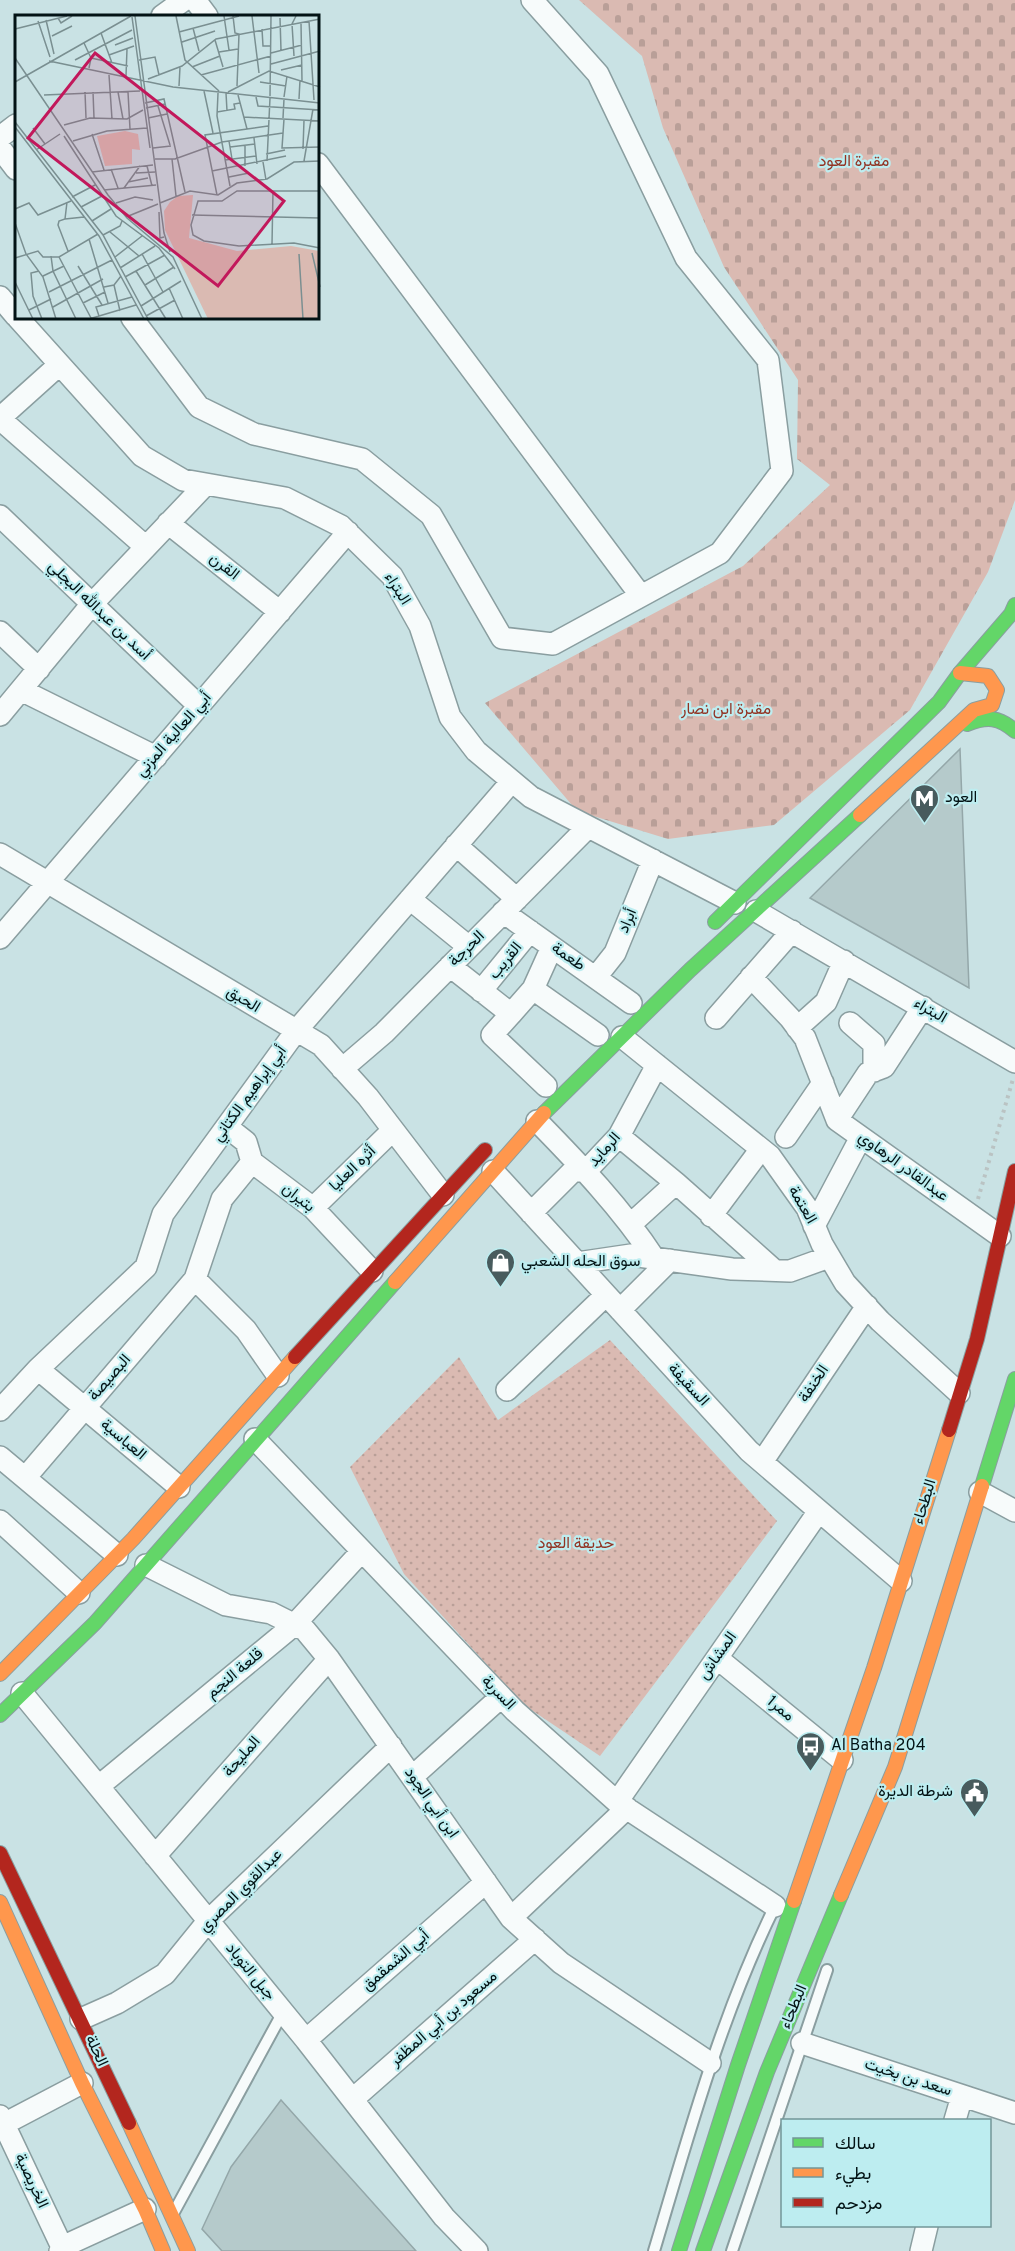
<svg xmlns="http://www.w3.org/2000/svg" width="1015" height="2251" viewBox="0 0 1015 2251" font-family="Overpass,Vazirmatn,sans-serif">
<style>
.cemetery{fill:url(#cemetery-stones)}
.park{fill:url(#park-dots)}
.building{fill:#b5cacb;stroke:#94a7a9;stroke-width:1.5}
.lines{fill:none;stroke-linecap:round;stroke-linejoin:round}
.lane-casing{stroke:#8a9ea0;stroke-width:14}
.street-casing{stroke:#8a9ea0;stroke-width:24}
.fast-casing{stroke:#8a9ea0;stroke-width:16}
.slow-casing{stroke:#8a9ea0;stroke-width:16}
.jam-casing{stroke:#8a9ea0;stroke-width:16}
.path{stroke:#bac3c3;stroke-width:4;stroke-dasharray:3 4.5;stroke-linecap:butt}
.lane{stroke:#f7fbfb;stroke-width:10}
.street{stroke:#f7fbfb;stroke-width:21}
.fast{stroke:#63d668;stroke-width:14}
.slow{stroke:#ff974d;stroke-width:14}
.jam{stroke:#b3261e;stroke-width:14}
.labels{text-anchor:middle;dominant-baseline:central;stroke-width:4.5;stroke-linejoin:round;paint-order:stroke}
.park-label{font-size:16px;fill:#923323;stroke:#bdedf0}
.street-label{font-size:16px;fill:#031315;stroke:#bdedf0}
.poi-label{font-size:16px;fill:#031315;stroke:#bdedf0;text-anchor:start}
.inset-road{fill:none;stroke:#7a8f91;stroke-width:1.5}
.view{fill:#c2185b;fill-opacity:0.15;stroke:#c2185b;stroke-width:3}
.inset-edge{fill:none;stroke:#031315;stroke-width:3}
</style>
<defs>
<pattern id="cemetery-stones" width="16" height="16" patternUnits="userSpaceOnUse" patternTransform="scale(1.5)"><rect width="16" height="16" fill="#dabab2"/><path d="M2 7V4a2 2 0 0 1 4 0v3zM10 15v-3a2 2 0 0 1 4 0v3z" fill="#b99f98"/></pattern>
<pattern id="park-dots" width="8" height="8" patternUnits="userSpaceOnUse" patternTransform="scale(1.5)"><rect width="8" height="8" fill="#dabab2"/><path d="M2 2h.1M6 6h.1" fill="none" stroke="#b99f98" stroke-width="1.8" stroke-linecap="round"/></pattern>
</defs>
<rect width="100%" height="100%" fill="#c9e2e4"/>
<path class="cemetery" d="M579 0H1015V500L988 572 910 710 774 825 668 839 577 811 485 703 743 566 830 485 797 459 798 380 724 267 663 128 642 56Z"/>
<path class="park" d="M610 1340 777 1521 600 1756 524 1705 404 1574 350 1467 459 1357 498 1420Z"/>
<path class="building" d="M960 749 969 988 810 898Z
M281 2100 416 2251H222L202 2229 231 2167Z"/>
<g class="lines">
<defs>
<path id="lane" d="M174 2212 283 2012
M654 2251C689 2134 721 2015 776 1904
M732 2251 827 1970"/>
<path id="street" d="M195 0 207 16
M162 16 184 0
M0 137 16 125
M0 148 16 169
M318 164 641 596
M0 297 16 316
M18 318 142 456 183 480 285 498 341 526 392 576 420 626 450 717 476 751 531 797 735 903
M132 318 199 407 254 434 362 459 431 515 502 638 553 644 720 553 782 471 768 360 686 258 598 74 532 0
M0 418 59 365
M0 419 146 547
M0 516 199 706
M168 523 280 612
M0 632 39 669
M21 690 156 757
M0 715 92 604 205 485
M456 845 517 899
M0 854 321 1045 368 1097 443 1195
M410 899 469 947
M756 911 1015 1062
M503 912 631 1003
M0 938 348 532
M450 966 511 1014 492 1035 546 1086
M596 977 615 953 653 860
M751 977 790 1018 805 1038 837 1120 1000 1236
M533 989 598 1035
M481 991 530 931
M511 1014 533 989 552 947
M716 1018 792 931
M850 1023 874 1044V1071
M797 1028 826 1002 844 961
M622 1037 770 1156 807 1208 822 1244 845 1283 880 1321 959 1393
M342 1069 384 1033 588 827
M837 1120 868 1073 884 1067 923 1007
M537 1121C580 1165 621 1208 654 1258
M227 1127 246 1142 252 1162 313 1208 372 1271
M619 1136 676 1183 774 1270
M786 1137 823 1083
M493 1171 749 1451 901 1581
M313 1208 393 1130
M531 1213 573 1171H586L619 1136 657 1065
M711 1216 761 1149
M631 1224 676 1183
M814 1226 861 1137
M577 1263 631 1255 732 1269 790 1271 829 1257
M195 1279 246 1330 278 1376
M620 1310 670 1260
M38 1369 179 1487
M507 1390 606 1295
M0 1410 38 1369 146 1267 163 1214 296 1031 512 781
M255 1439 515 1711 617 1802 775 1906
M0 1457 117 1555
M762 1462 867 1306
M25 1478 195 1279 222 1199 252 1162
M980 1492 1015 1511
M0 1521 79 1593
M146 1565 226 1605 271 1613 305 1630 329 1659 511 1918 561 1963 710 2063
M717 1658 842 1760
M22 1693 306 2040 444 2217 477 2251
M412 1777 501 1697
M99 1786 294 1625 362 1551
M617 1802 819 1511
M155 1856 329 1659
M511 1918 627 1808
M81 2019 117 2003 165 1974 208 1921 391 1746
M306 2040 486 1882
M802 2043 1015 2113
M353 2099 535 1939
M0 2116 62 2247
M955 2120 962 2096
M4 2124 82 2083
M60 2251 62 2247 145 2209
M921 2251 927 2226"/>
<path id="fast" d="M967 724C987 716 999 717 1015 731
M715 922 939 702 960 673 1011 614 1015 605
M544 1113 690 970 860 815
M982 1486 1015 1379
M0 1715 95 1623 395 1282
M679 2251 738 2065 794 1901
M703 2251 767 2072 841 1895"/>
<path id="slow" d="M860 815 974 710 992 705 997 690 988 676 960 673
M395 1282 544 1113
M0 1674 133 1539 295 1357
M841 1895 895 1767 982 1486
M794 1901 874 1668 949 1430
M0 1902 82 2083 145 2209 163 2251
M129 2123 188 2251"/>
<path id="jam" d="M295 1357 485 1150
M949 1430 977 1339 1015 1171
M0 1853 129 2123"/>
</defs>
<use href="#lane" class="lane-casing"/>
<use href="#street" class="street-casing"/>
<use href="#fast" class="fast-casing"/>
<use href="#slow" class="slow-casing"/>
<use href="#jam" class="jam-casing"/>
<path class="path" d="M978 1199 1013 1079"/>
<use href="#lane" class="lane"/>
<use href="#street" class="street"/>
<use href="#fast" class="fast"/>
<use href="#slow" class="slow"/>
<use href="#jam" class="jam"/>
</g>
<defs>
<symbol id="metro-pin" viewBox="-11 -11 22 30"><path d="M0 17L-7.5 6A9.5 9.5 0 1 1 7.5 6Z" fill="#485b5d" stroke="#bdedf0"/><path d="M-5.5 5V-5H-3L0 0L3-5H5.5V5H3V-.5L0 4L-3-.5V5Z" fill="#fff"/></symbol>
<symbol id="shop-pin" viewBox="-11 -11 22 30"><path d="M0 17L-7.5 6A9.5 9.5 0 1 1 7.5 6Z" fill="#485b5d" stroke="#bdedf0"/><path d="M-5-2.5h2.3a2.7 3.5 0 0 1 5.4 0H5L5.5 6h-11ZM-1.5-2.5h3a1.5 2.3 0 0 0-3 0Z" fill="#fff"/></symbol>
<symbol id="bus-pin" viewBox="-11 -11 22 30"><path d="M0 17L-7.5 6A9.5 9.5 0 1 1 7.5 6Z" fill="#485b5d" stroke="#bdedf0"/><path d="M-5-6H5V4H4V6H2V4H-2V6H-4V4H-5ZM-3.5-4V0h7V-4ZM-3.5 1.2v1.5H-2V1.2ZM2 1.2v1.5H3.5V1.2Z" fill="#fff"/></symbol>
<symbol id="civic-pin" viewBox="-11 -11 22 30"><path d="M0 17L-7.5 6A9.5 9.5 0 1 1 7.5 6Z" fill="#485b5d" stroke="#bdedf0"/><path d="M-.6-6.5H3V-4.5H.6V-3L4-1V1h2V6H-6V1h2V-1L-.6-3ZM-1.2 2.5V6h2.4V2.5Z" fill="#fff"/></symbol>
</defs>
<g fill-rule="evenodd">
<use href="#metro-pin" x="908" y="782" width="33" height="45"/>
<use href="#shop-pin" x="484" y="1246" width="33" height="45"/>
<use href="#bus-pin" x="794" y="1730" width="33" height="45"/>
<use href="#civic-pin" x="958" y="1776" width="33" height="45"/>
</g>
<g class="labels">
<g class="park-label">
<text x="854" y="162">مقبرة العود</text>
<text x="726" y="710">مقبرة ابن نصار</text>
<text x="576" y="1544">حديقة العود</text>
</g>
<g class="street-label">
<text transform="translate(224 567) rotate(38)">القرن</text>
<text transform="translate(397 589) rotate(57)">البتراء</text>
<text transform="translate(99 611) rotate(44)">أسد بن عبدالله البجلي</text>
<text transform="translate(174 735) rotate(-49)">أبي العالية المزني</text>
<text transform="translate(628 921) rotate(-68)">أبراد</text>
<text transform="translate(467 949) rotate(-45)">الحرجة</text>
<text transform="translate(568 957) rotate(35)">طعمة</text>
<text transform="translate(506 961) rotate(-51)">القريب</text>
<text transform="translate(243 1000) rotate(31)">الحبق</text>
<text transform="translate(930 1011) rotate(30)">البتراء</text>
<text transform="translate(250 1094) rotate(-54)">أبي إبراهيم الكتاني</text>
<text transform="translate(605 1150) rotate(-49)">الرمايد</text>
<text transform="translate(903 1167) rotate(36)">عبدالقادر الرهاوي</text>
<text transform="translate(353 1169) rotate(-44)">أثره العليا</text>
<text transform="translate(298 1198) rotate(38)">بتيران</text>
<text transform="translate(802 1205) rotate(60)">العتمة</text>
<text transform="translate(110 1378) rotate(-49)">البصيصة</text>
<text transform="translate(814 1384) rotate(-56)">الخنفة</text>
<text transform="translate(688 1385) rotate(47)">السقيفة</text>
<text transform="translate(123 1440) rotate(40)">العباسية</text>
<text transform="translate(925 1502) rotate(-73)">البطحاء</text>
<text transform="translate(718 1656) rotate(-55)">المشاش</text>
<text transform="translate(235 1674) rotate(-40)">قلعة النجم</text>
<text transform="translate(498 1693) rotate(46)">السربة</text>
<text transform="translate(780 1709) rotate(39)">ممر1</text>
<text transform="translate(242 1757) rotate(-49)">المليحة</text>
<text transform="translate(431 1803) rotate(55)">ابن أبي الجود</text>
<text transform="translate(241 1891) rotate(-45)">عبدالقوي المصري</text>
<text transform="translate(396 1961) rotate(-41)">أبي الشمقمق</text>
<text transform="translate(250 1972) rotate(51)">جبل التوباد</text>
<text transform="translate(794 2007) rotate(-67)">البطحاء</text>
<text transform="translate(444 2019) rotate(-41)">مسعود بن أبي المظفر</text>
<text transform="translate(96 2051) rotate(65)">الحلة</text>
<text transform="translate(908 2078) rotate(18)">سعد بن بخيت</text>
<text transform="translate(31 2181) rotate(65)">الخريصية</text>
</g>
<g class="poi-label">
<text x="945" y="798">العود</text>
<text x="521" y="1262">سوق الحله الشعبي</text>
<text x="831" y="1746">Al Batha 204</text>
<text x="953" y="1792" text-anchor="end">شرطة الديرة</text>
</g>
</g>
<g transform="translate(15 15)">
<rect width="304" height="304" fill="#c9e2e4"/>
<path d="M178 180 174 223 222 236 276 231 304 236V304H193L150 215 149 196 155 187 163 181Z" fill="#dabab2"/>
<path d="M110 116 123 119 125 135 117 134V149L90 151 82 121Z" fill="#dabab2"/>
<path class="inset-road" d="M120 1 149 218 155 237M161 1 170 45 204 76M209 1 214 35M218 1 220 18 224 19 222 71M237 1 244 58M117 2 135 133M43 3 46 8 57 1M265 3 266 35M31 5 39 39M23 6 35 42M294 6 299 85M286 8 287 66M178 13 184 36M0 14 52 1M247 14 248 31H256M164 17 224 1M86 18 97 48M37 21 57 11M200 25 208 52M167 27 200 16M69 28 76 43 74 53M100 30 118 23M204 37 223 34M256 38 287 30M94 40 119 31M279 41 277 9 281 1M0 43 93 180 112 203 158 242 187 304M76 43 113 51M60 45 117 15M124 45 140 42 144 60M34 46 158 72 305 88M256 49 305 36M177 52 205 41M266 55 287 50M94 60 97 104M186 60 256 41M111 61 112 34M133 64 167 51 201 24 305 4M0 67 116 1M245 67 271 71M164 71 165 52M189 76 198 118M70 77 71 103M78 77 79 103M103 77 108 104M113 77 115 114M213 77 254 56 305 72M203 78 202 101 215 171M211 78 212 96M29 80 125 76M223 80 232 114M255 81 256 1M241 82 243 91 305 95M269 82 272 61M284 84 285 65M130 88 149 84 170 177M143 91 155 130M131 93 150 89M202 97 220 94 219 89 225 88M229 102 305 106M133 103 152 99M268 103 269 84M269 104 267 133 305 132M0 107 88 220 133 304M49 110 75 103 112 104 128 95M0 112 84 221 129 304M18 113 30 129M77 119 89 155M49 121 101 201 144 233 160 254M239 123 242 149M58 126 92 116 132 113M214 126 217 144M230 130V151M215 132 240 129M138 133 156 131M288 134 289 105M21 135 45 119M251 139 270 135M140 144H160L207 127 268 118M157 144 161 181M210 145 241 141M252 146 255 83M289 146 298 94M248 147 251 165M132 151 137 171M96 154 103 173M197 156 271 141M77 157 138 150M121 158 140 157M214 162 234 158M113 167 133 163M109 173 125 151M89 175 141 170M305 176H222L207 186H183L176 210 178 220 189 226 224 231 279 228 305 233M202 180 190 120 253 111M57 182 80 170M52 187 50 204 44 206 43 210 53 236M101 188 120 182 138 185M145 188 175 176 203 180 222 168 252 164 279 147 305 146M66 192 87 181M0 194 14 188 23 200 56 186M144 197 145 223 149 222M177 200 305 203M111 202 143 189M50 204 69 202M77 206 96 194M0 208 11 239 28 262 41 304M95 217 124 241M88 220 105 211 107 206M74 224 93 288M257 229 258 176M297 238 305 272M127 239 148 277M284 239 288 304M36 241 38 256 61 304M44 242 76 303M100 242 127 221M0 243 23 236 28 242H44L83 219M63 251 87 290M105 253 140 231M24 256 16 258 18 281 27 304M121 256 151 304M28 261 49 251M110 262 150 240M0 267 18 304M99 270 105 296M130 270 159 252M89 272 99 270 106 261M154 273 168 304M34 277 97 245M68 288 90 277M126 291 166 266M38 292 88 264M14 295 36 284M84 301 81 292 117 282M131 301 160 285M74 304 121 290"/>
<path class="view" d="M80 38 269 186 203 271 13 123Z"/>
<rect width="304" height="304" class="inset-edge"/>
</g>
<rect x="781" y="2119" width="210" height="108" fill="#bdedf0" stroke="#739698" stroke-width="1.5"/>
<rect x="793" y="2138" width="30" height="9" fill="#63d668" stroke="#739698" stroke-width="1.5"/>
<text x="835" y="2149" font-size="18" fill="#031315">سالك</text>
<rect x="793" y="2168" width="30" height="9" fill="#ff974d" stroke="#739698" stroke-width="1.5"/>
<text x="835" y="2179" font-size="18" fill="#031315">بطيء</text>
<rect x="793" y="2198" width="30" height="9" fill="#b3261e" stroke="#739698" stroke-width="1.5"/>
<text x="835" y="2209" font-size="18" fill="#031315">مزدحم</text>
</svg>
